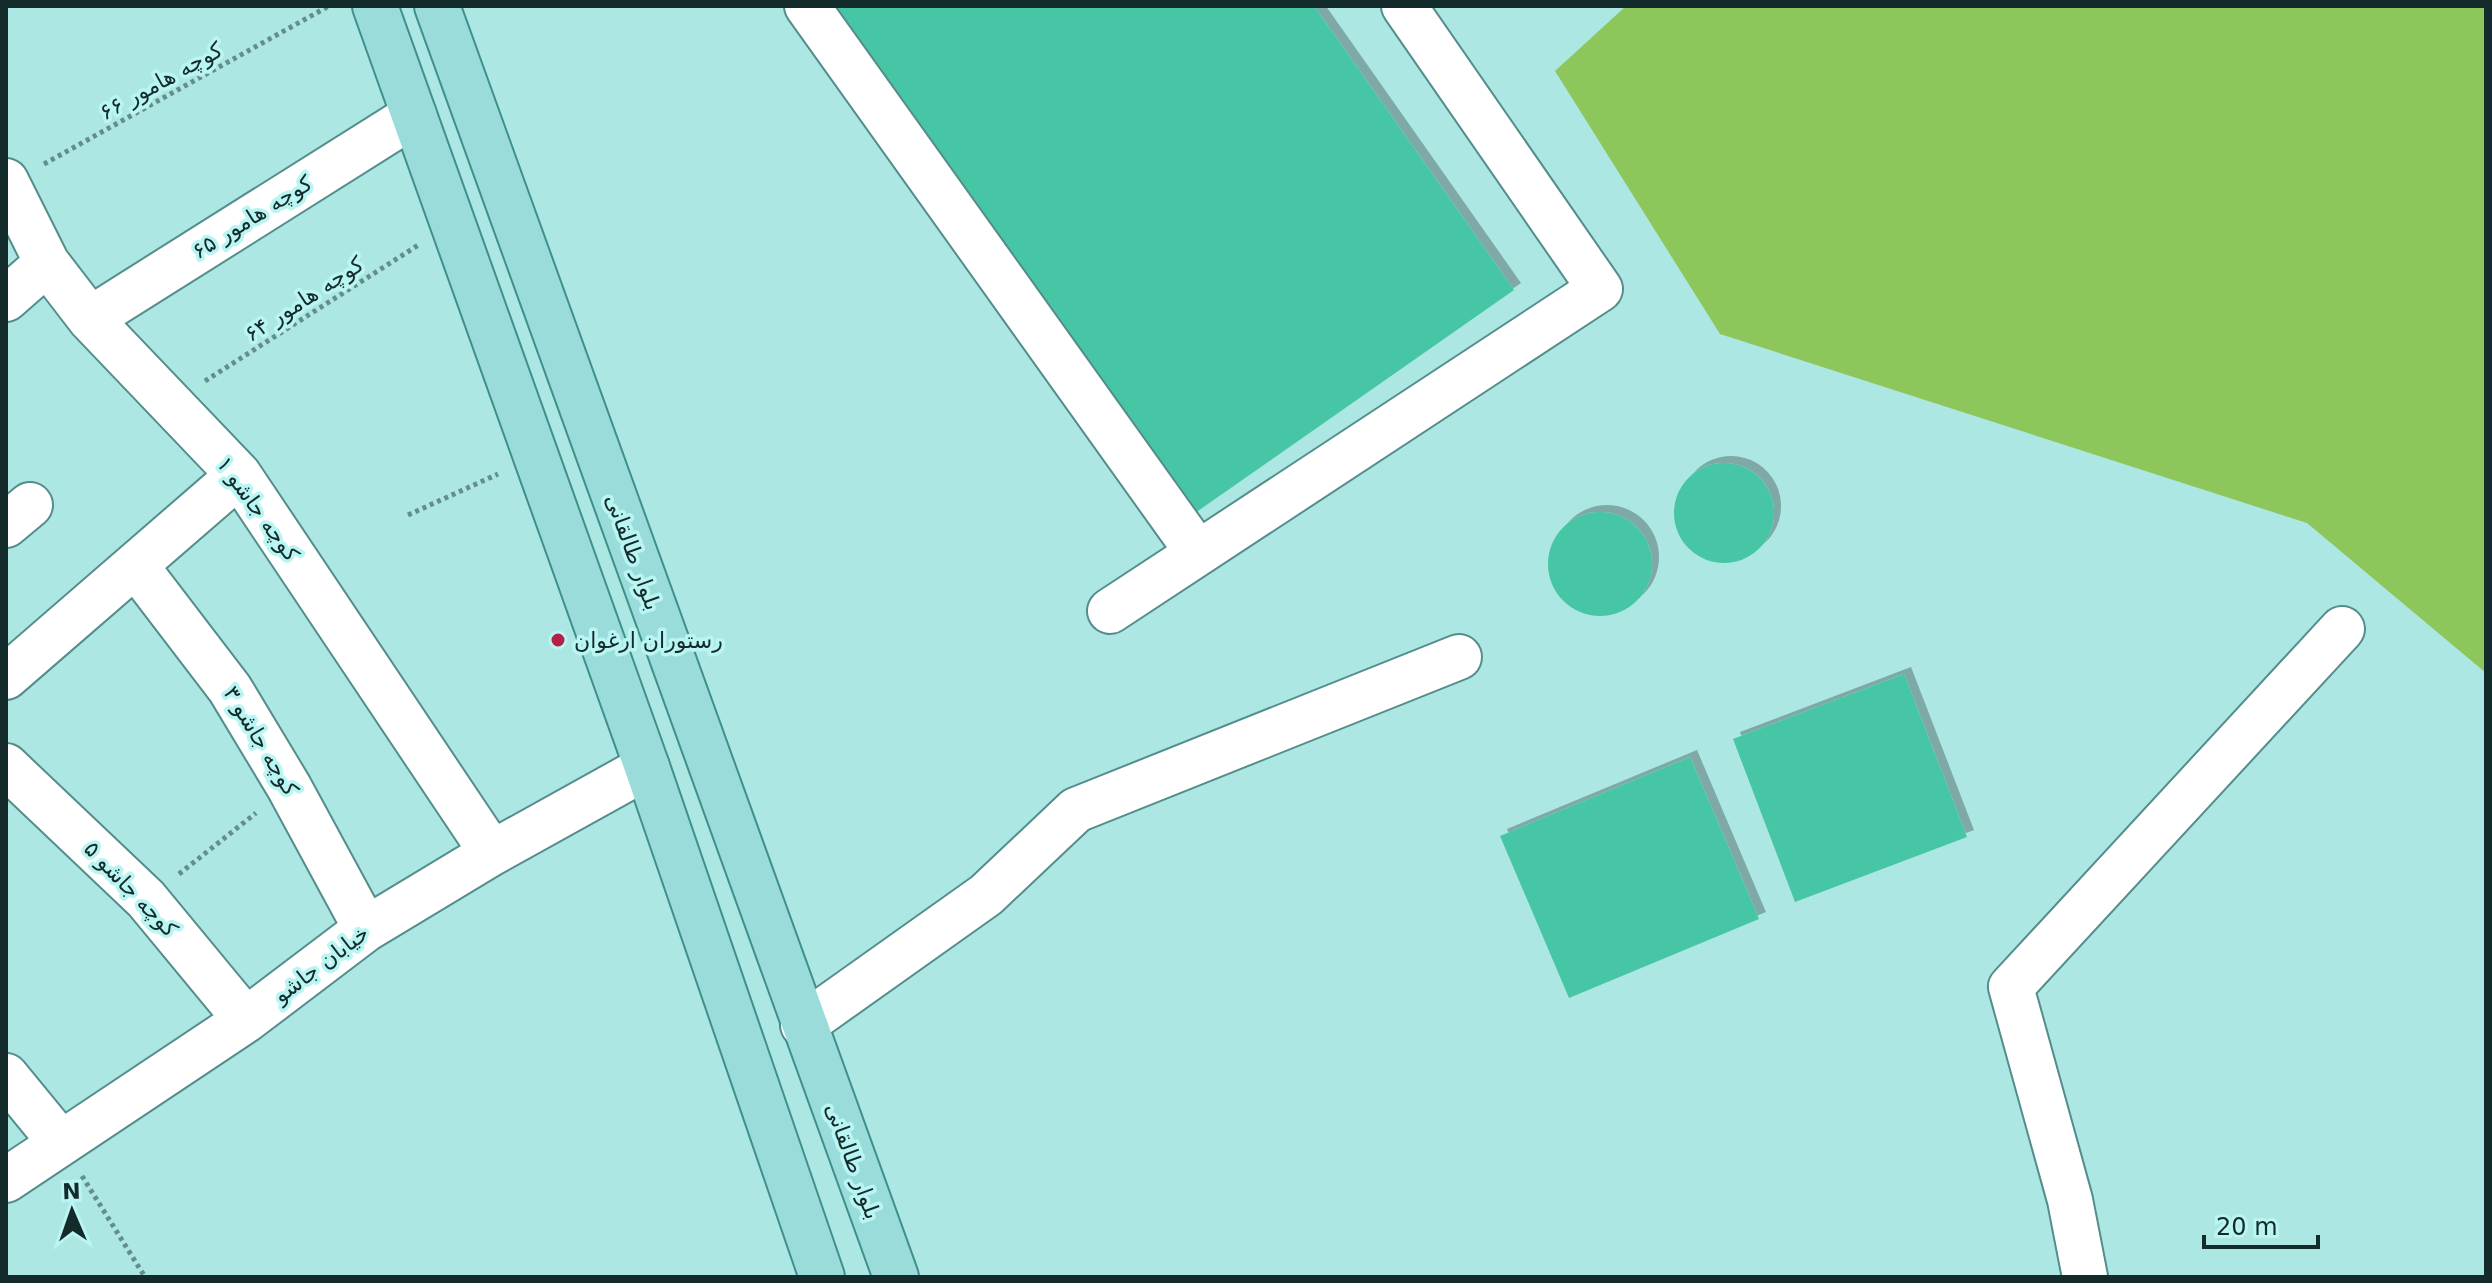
<svg xmlns="http://www.w3.org/2000/svg" width="2492" height="1283" viewBox="0 0 2492 1283" font-family="'DejaVu Sans','Noto Naskh Arabic',sans-serif">
<style>
.water{fill:#8dc75b}
.building{fill:#47c6a5;filter:url(#shadow)}
.lines{fill:none;stroke-linecap:round;stroke-linejoin:round}
.minor-casing{stroke:#548d8b;stroke-width:48}
.major-casing{stroke:#3f8f8c;stroke-width:48}
.path{stroke:#648e8c;stroke-width:5;stroke-dasharray:4 4;stroke-linecap:butt}
.minor{stroke:#fff;stroke-width:44}
.major{stroke:#9adcda;stroke-width:44}
.poi-dot{fill:#b32148;stroke:#b9f5f2;stroke-width:3}
.labels{text-anchor:middle;dominant-baseline:central;stroke-width:7;stroke-linejoin:round;paint-order:stroke}
.street-label{font-size:22px;fill:#132b2a;stroke:#b9f5f2}
.poi-label{font-size:22px;fill:#132b2a;stroke:#b9f5f2;text-anchor:start}
</style>
<defs>
<filter id="shadow"><feDropShadow dx="7" dy="-7" stdDeviation="0" flood-color="#0004"/></filter>
</defs>
<rect width="100%" height="100%" fill="#ace7e4"/>
<path class="water" d="M1626 6H2486V673L2307 523 1720 334 1555 71Z"/>
<path class="building" d="M823 6H1314L1514 290 1185 520Z
M1674 513a50 50 0 1 1 100 0a50 50 0 1 1-100 0Z
M1548 564a52 52 0 1 1 104 0a52 52 0 1 1-104 0Z
M1904 674 1967 837 1795 902 1733 739Z
M1690 757 1759 919 1569 998 1500 836Z"/>
<g class="lines">
<defs>
<path id="minor" d="M807 6 1198 553
M6 181 47 263 90 319 239 475 492 853
M6 299 47 263
M90 319 414 115
M6 525 30 505
M136 566 230 689 289 787 366 929
M1110 611 1600 289 1404 6
M6 677 239 475
M6 766 146 899 246 1020
M803 1025 986 895 1076 810 1459 657
M6 1076 61 1143
M6 1180 246 1020 366 929 492 853 647 767
M2085 1277 2070 1200 2011 987 2342 629"/>
<path id="major" d="M375 6 647 767 822 1277
M437 6 896 1277"/>
</defs>
<use href="#minor" class="minor-casing"/>
<use href="#major" class="major-casing"/>
<path class="path" d="M44 164 329 6
M205 381 420 244
M408 515 498 474
M179 874 256 813
M82 1176 145 1277"/>
<use href="#minor" class="minor"/>
<use href="#major" class="major"/>
</g>
<circle class="poi-dot" cx="558" cy="640" r="8"/>
<g class="labels">
<g class="street-label">
<text transform="translate(161 81) rotate(-29)">کوچه هامور ۶۶</text>
<text transform="translate(252 217) rotate(-32)">کوچه هامور ۶۵</text>
<text transform="translate(304 299) rotate(-33)">کوچه هامور ۶۴</text>
<text transform="translate(258 509) rotate(54)">کوچه جاشو ۱</text>
<text transform="translate(633 552) rotate(70)">بلوار طالقانی</text>
<text transform="translate(261 741) rotate(59)">کوچه جاشو ۳</text>
<text transform="translate(131 889) rotate(46)">کوچه جاشو ۵</text>
<text transform="translate(321 964) rotate(-37)">خیابان جاشو</text>
<text transform="translate(853 1161) rotate(70)">بلوار طالقانی</text>
</g>
<g class="poi-label">
<text x="574" y="640">رستوران ارغوان</text>
</g>
</g>
<rect width="2492" height="1283" fill="none" stroke="#132b2a" stroke-width="16"/>
<g transform="translate(72 1211) rotate(358)" stroke="#b9f5f2" stroke-width="6" paint-order="stroke">
<path d="M0-6L14 30L0 20L-14 30Z" fill="#132b2a"/>
<text y="-12" font-size="22" font-weight="bold" text-anchor="middle" fill="#132b2a">N</text>
</g>
<path d="M2204 1235v12h114v-12" fill="none" stroke="#132b2a" stroke-width="4"/>
<text x="2216" y="1235" font-size="24" fill="#132b2a" stroke="#b9f5f2" stroke-width="6" paint-order="stroke">20 m</text>
</svg>
